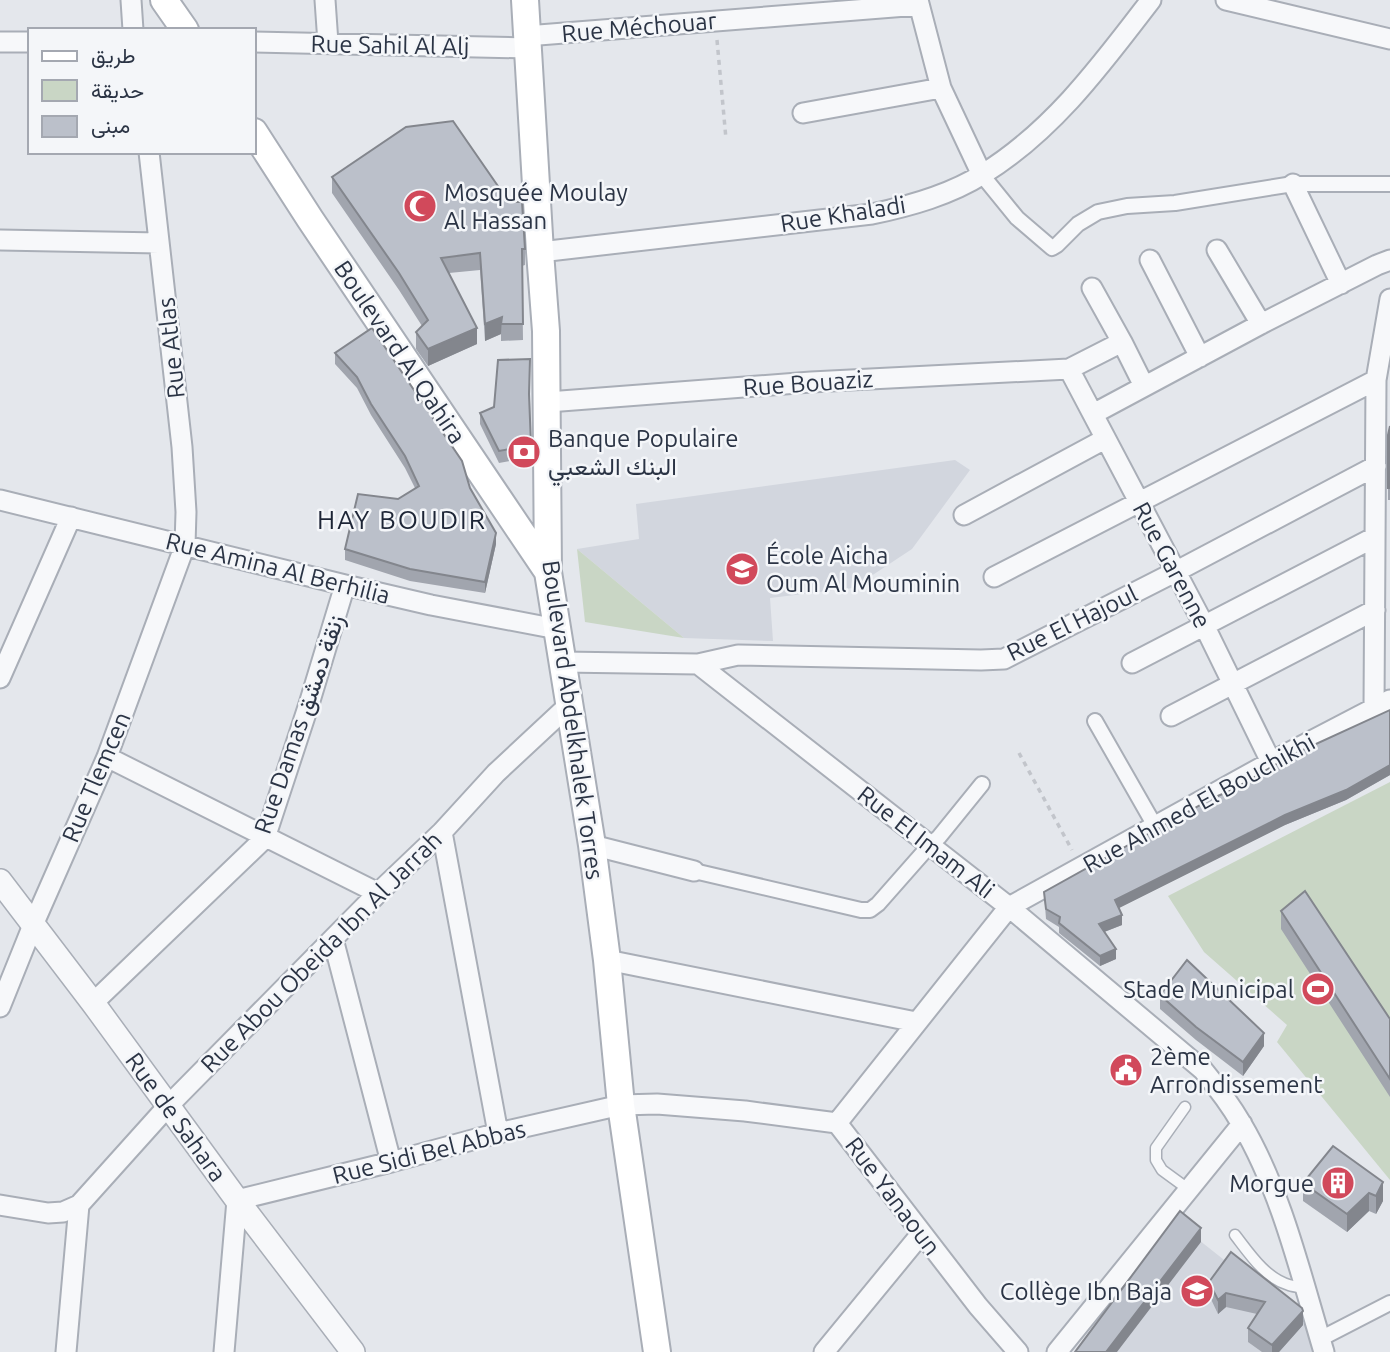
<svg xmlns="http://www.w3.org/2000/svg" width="1390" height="1352" viewBox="0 0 1390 1352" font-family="Ubuntu,Vazirmatn,sans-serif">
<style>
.built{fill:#d2d6de}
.green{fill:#c9d6c5}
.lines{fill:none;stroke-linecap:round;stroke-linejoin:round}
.service-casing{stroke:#a9aeb7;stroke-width:13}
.pedestrian-casing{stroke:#a9aeb7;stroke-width:18}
.minor-casing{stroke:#a9aeb7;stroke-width:23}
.tertiary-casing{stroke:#a9aeb7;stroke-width:26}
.secondary-casing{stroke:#a9aeb7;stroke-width:30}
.path{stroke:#c2c5cb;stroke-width:3.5;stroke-dasharray:5 5;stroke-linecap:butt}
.service{stroke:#f7f8fa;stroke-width:10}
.pedestrian{stroke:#f7f8fa;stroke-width:14}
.minor{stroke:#f7f8fa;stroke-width:19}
.tertiary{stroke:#f7f8fa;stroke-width:23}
.secondary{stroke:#fff;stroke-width:26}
.wall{fill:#a1a5ae}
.shaded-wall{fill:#83868d}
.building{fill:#bbc0ca;stroke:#83868d;stroke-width:2}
.labels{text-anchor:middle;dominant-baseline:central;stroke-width:5;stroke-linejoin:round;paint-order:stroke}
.street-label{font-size:24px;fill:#2b3445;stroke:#f4f6f9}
.poi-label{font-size:24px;fill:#2b3445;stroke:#f4f6f9;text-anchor:start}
.neighbourhood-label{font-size:26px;letter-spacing:2px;fill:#1d2536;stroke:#f4f6f9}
</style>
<rect width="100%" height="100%" fill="#e4e7ec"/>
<path class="built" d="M955 460 970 470 912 549 853 588 770 598 773 641 684 638 577 549 639 539 636 504Z
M1180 1225 1305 1324 1314 1352H1085Z"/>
<path class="green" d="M577 549 684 638 585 622Z
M1390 782V1180L1277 1042 1287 1025 1204 952 1168 896Z"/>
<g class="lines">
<defs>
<path id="service" d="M1185 1107 1156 1148V1160L1162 1170 1188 1189
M1235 1235C1249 1253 1265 1278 1289 1285 1295 1287 1301 1287 1307 1288"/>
<path id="pedestrian" d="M982 175 1017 218 1052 248 1057 245 1078 224 1098 212 1127 206 1175 203 1293 184H1390
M1095 721 1155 826
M694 871 861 910H870L878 904 930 845 939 837 982 784
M1320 1339 1390 1303"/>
<path id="minor" d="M131 0 133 30
M325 0 328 43
M918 0 941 88 982 175
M1226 0 1390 39
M526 36 919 5
M0 42H30
M254 42 527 48
M803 113 941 88
M1293 184 1341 284
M0 240 159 243
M1217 250 1261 324
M540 252 872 214C910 206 950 195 983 174 1053 131 1102 64 1151 0
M1150 260 1200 357
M1092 288 1122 342 1144 386
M1069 369 1204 625 1271 762
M548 402 811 382 1069 369 1122 342
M1093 414 1261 324 1377 265 1390 260
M0 500 345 585 431 605 557 629
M964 515 1105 439
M994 577 1376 380
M562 662 698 664 738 655 981 660 1004 659 1175 572 1376 466
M1132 663 1375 537
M698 664 1009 907 1203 1070C1217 1087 1230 1104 1241 1123 1282 1192 1301 1276 1324 1352
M0 678 71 517
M1374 708 1376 380 1390 299
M1171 716 1375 610
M107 757 378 893
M442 832 498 1133
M592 845 694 871
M333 939 391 1162
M607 960 916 1022
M93 1003 265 838 309 704 345 585
M0 1007 33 925 107 757 185 545 186 512 182 447 149 152
M837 1123 1009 907 1271 762 1390 700
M837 1123 978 1306 1018 1352
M0 1205 48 1213 63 1212 79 1205 168 1106 378 893 442 832 496 773 569 705
M66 1352 79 1205
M224 1352 237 1200 391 1162 498 1133 621 1105 657 1104 745 1111 837 1123
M824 1352 921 1234
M1057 1352 1242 1124"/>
<path id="tertiary" d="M0 881 93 1003 237 1200 353 1352"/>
<path id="secondary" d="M164 0 185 30
M525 0 540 252 546 331 548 572 592 845 607 960 621 1105 657 1352
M254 132 310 219 548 572"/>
</defs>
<use href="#service" class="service-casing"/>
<use href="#pedestrian" class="pedestrian-casing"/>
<use href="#minor" class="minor-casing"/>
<use href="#tertiary" class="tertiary-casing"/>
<use href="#secondary" class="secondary-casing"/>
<path class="path" d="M717 40 726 139
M1019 753 1072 850"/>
<use href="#service" class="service"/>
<use href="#pedestrian" class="pedestrian"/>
<use href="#minor" class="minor"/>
<use href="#tertiary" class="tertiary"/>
<use href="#secondary" class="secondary"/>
</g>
<path class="wall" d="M332 177 525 249V265L522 266 523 340 501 341V334L485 341 480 270 449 273 477 344 428 366 416 349V332L422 326 399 290 332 193Z
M335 353 470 488 496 544 485 593 410 581 345 560V549L415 488 405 468 371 415 357 388 335 364Z
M530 399 531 457 499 463 480 424V413Z
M1390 426V500H1388V488Z
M1390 710V775L1346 800 1285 825 1119 908 1122 925 1104 932 1116 959 1100 966 1059 933V927L1046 919 1044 892 1232 790Z
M1281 911 1390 1019V1097L1281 929Z
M1160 995 1264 1046 1243 1076 1196 1040 1160 1009Z
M1333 1146 1383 1201 1376 1214 1369 1211 1347 1232 1303 1201V1183Z
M1209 1282 1302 1308 1303 1325 1279 1352H1262L1248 1342V1328L1257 1314 1226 1307 1218 1314 1209 1295Z"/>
<path class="shaded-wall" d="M502 317 501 334 485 341V324Z
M477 328V344L428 366V349Z
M496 533V544L485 593V582Z
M1390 765V775L1346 800 1285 825 1115 910V900L1285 815Z
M1122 915V925L1099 934V924Z
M1116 949V959L1100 966V956Z
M1264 1033V1046L1243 1076V1062Z
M1383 1182V1201L1376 1214V1196Z
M1369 1193V1211L1347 1232V1214Z
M1201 1228V1242L1117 1352H1106Z
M1226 1293V1307L1218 1314V1300Z
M1303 1311V1325L1279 1352H1272V1345Z"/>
<path class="building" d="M453 121 509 202H522L525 249H522L523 324H501L502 317 485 324 480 253 441 258 477 328 428 349 416 332 428 320 399 273 332 177 406 127Z
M372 328 462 461 470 488 496 533 485 582 410 569 345 549 358 494 398 499 419 486 405 456 371 404 357 377 335 353Z
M530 359 529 394 531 445 499 451 480 413 494 407 498 360Z
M1390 426V488H1388V435Z
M1390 710V765L1346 790 1285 815 1115 900 1122 915 1099 924 1116 949 1100 956 1059 923 1060 917 1046 909 1044 892 1213 798 1232 790 1292 755Z
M1305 891 1390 1019V1079L1281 911Z
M1187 960 1264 1033 1243 1062 1196 1027 1160 995Z
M1333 1146 1383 1182 1376 1196 1369 1193 1347 1214 1303 1183Z
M1180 1211 1201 1228 1106 1352H1075Z
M1231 1252 1302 1308 1303 1311 1272 1345 1248 1328 1265 1302 1226 1293 1218 1300 1209 1282Z"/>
<defs>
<symbol id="mosque-disc" viewBox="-11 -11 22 22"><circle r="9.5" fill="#d1495b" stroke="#f4f6f9"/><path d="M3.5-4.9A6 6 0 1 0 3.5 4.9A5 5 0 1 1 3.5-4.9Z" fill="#fff"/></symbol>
<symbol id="bank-disc" viewBox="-11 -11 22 22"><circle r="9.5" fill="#d1495b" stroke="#f4f6f9"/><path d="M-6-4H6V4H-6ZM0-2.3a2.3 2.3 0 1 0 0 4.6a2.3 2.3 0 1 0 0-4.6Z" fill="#fff"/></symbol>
<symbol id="school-disc" viewBox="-11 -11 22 22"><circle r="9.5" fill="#d1495b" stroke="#f4f6f9"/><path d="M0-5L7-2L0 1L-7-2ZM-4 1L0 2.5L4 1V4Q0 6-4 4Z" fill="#fff"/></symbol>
<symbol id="stadium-disc" viewBox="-11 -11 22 22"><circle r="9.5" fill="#d1495b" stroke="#f4f6f9"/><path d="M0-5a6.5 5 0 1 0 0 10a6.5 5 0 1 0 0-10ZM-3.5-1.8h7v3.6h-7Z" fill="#fff"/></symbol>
<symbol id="civic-disc" viewBox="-11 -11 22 22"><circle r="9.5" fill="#d1495b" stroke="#f4f6f9"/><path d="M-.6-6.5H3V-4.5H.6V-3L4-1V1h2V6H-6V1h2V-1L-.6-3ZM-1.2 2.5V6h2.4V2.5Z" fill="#fff"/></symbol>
<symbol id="building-disc" viewBox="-11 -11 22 22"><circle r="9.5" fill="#d1495b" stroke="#f4f6f9"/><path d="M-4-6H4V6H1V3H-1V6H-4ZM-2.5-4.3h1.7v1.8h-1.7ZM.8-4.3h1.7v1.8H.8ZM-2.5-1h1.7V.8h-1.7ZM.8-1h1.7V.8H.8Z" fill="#fff"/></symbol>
</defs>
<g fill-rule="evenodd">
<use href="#mosque-disc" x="401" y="187" width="38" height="38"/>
<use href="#bank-disc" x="505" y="433" width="38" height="38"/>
<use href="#school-disc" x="723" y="550" width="38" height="38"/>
<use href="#stadium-disc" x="1299" y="970" width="38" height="38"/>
<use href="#civic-disc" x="1107" y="1051" width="38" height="38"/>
<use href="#building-disc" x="1319" y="1164" width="38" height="38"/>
<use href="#school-disc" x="1178" y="1272" width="38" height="38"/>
</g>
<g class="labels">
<g class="street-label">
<text transform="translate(639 27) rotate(-5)">Rue Méchouar</text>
<text transform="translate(390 45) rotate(1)">Rue Sahil Al Alj</text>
<text transform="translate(843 214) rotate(-9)">Rue Khaladi</text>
<text transform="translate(171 348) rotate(-96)">Rue Atlas</text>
<text transform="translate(400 352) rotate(56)">Boulevard Al Qahira</text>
<text transform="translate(808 383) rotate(-4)">Rue Bouaziz</text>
<text transform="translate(1172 565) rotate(62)">Rue Garenne</text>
<text transform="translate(278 568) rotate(14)">Rue Amina Al Berhilia</text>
<text transform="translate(1072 623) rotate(-26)">Rue El Hajoul</text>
<text transform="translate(573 720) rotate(82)">Boulevard Abdelkhalek Torres</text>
<text transform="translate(299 724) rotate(-71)">Rue Damas زنقة دمشق</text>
<text transform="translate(96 777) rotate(-67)">Rue Tlemcen</text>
<text transform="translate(1199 803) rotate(-29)">Rue Ahmed El Bouchikhi</text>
<text transform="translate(926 842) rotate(38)">Rue El Imam Ali</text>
<text transform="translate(321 952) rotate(-45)">Rue Abou Obeida Ibn Al Jarrah</text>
<text transform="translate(176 1117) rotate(54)">Rue de Sahara</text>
<text transform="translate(429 1152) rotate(-14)">Rue Sidi Bel Abbas</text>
<text transform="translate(893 1196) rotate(53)">Rue Yanaoun</text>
</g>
<g class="poi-label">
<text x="444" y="192">Mosquée Moulay<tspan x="444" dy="28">Al Hassan</tspan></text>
<text x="548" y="438">Banque Populaire<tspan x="548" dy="28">البنك الشعبي</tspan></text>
<text x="766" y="555">École Aicha<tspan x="766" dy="28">Oum Al Mouminin</tspan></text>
<text x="1294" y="989" text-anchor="end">Stade Municipal</text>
<text x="1150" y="1056">2ème<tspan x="1150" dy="28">Arrondissement</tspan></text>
<text x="1314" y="1183" text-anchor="end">Morgue</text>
<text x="1172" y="1291" text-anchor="end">Collège Ibn Baja</text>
</g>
<g class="neighbourhood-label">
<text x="402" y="519">HAY BOUDIR</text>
</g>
</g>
<rect x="28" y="28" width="228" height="126" fill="#f4f6f9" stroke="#a4a8b1" stroke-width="2"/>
<rect x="42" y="51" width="35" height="10" fill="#ffffff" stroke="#a4a8b1" stroke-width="2"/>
<text x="91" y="63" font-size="21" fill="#2b3445">طريق</text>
<rect x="42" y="80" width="35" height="21" fill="#c9d6c5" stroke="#a4a8b1" stroke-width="2"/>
<text x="91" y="98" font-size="21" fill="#2b3445">حديقة</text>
<rect x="42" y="116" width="35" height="21" fill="#bbc0ca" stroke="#a4a8b1" stroke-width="2"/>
<text x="91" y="133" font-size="21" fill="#2b3445">مبنى</text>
</svg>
